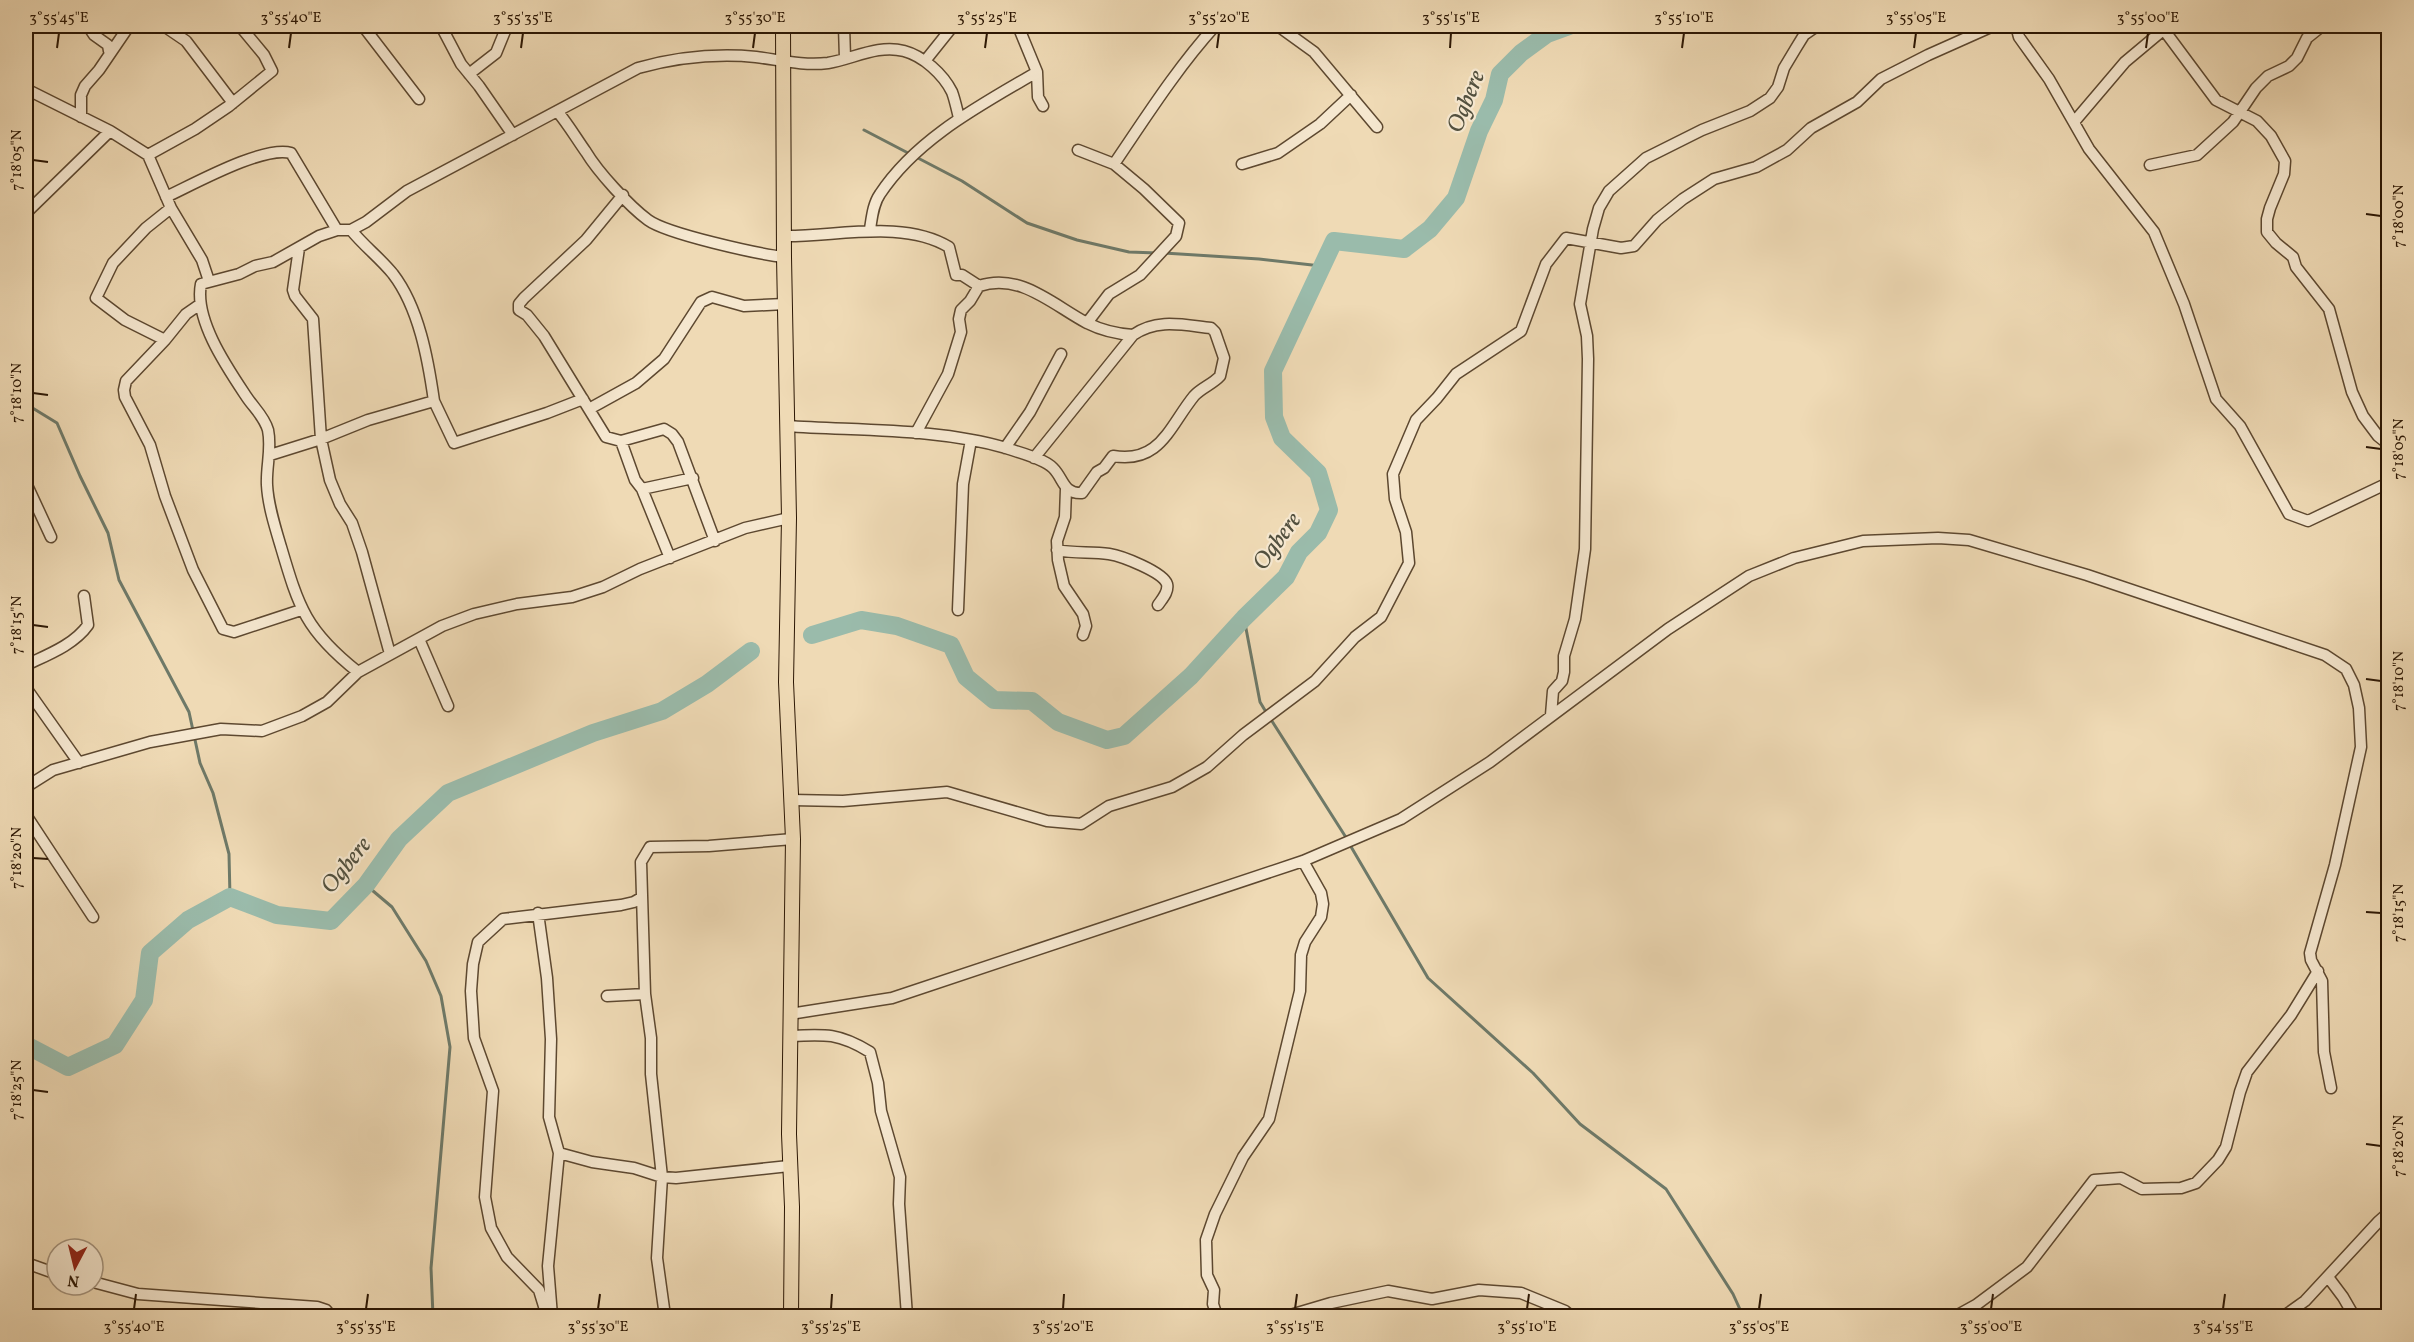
<svg xmlns="http://www.w3.org/2000/svg" width="2414" height="1342" viewBox="0 0 2414 1342" font-family="Vollkorn,serif">
<style>
.lines{fill:none;stroke-linecap:round;stroke-linejoin:round}
.stream{stroke:#6e7968;stroke-width:3}
.river{stroke:#9abbab;stroke-width:18}
.minor-casing{stroke:#5d4830;stroke-width:13}
.major-casing{stroke:#2c1704;stroke-width:16}
.minor{stroke:#f5e7cf;stroke-width:10}
.major{stroke:#efdab5;stroke-width:14}
.ticks{fill:none;stroke:#2c1704;stroke-width:2}
.labels{text-anchor:middle;dominant-baseline:central;stroke-width:4.5;stroke-linejoin:round;paint-order:stroke}
.water-label{font-size:24px;font-style:italic;fill:#52503e;stroke:#f5e7cf}
.neatline{fill:none;stroke:#2c1704;stroke-width:2}
.ticks-label{font-size:15px;text-anchor:middle;fill:#2c1704}
</style>
<rect width="100%" height="100%" fill="#efdab5"/>
<filter id="stains"><feTurbulence type="fractalNoise" baseFrequency=".00333" numOctaves="4"/><feColorMatrix values="0 0 0 0 .2 0 0 0 0 .09 0 0 0 0 .02 0 0 0 .5 -.17"/></filter>
<radialGradient id="worn" r=".72"><stop offset=".6" stop-color="#630" stop-opacity="0"/><stop offset="1" stop-color="#630" stop-opacity=".3"/></radialGradient>
<g class="lines">
<path class="stream" d="M864 130 910 154
M916 157 962 181 1027 223 1077 240 1129 252 1157 253
M1164 253 1259 259 1321 266
M26 404 57 423 80 476 108 533 119 580 189 712 200 763 213 793 229 854 230 897
M1244 618 1260 702 1266 712
M1270 718 1347 839
M1350 845 1428 978 1533 1073 1580 1124 1666 1189 1733 1294 1743 1316
M366 885 392 907 426 961 441 996 450 1047 431 1268 433 1316"/>
<path class="river" d="M812 635 861 620 897 626 951 645 966 677 994 700 1032 701 1058 722 1107 740 1124 736 1191 676 1244 618 1286 577 1299 552 1318 533 1329 510 1318 473 1282 438 1274 417 1273 371 1334 241 1404 249 1430 229 1456 198 1479 131 1494 100 1500 74 1521 53 1547 34 1569 26
M26 1045 68 1067 115 1045 144 1000 150 953 188 920 230 897 277 915 331 921 366 885 399 839 448 793 593 733 662 711 707 684 751 651"/>
<defs>
<path id="minor" d="M88 26 94 35 108 45 109 51
M164 26 186 41 233 103
M363 26 419 99
M441 26 461 64 479 86 513 135
M844 26 845 58
M1018 26 1037 72 1038 97 1043 106
M1278 26 1314 52 1377 127
M2016 26 2019 37 2049 79 2089 149 2154 232 2184 304 2216 399 2240 426 2289 514 2308 521 2388 483
M2164 30 2216 100 2257 121 2271 136 2285 161 2284 174 2270 208 2267 219V232L2276 243 2293 257 2296 267 2329 309 2352 392 2363 416 2378 436 2388 444
M925 61 953 26
M469 74 496 53 505 31 510 26
M26 89 110 131 148 155 171 208 202 260 209 281
M557 111C568 124 576 138 586 152 598 172 629 206 648 220 667 234 758 254 784 257
M81 117V95L85 86 99 70 129 26
M2074 122 2125 62 2168 26
M1078 150 1114 164 1144 189 1179 223 1176 236 1140 275 1109 294 1087 323
M148 155 195 129 229 106 272 71 264 55 240 26
M1114 164C1146 117 1177 68 1215 26
M1242 164 1278 153 1320 124 1351 95
M2150 165 2197 155 2233 122 2256 88 2268 76 2289 66 2297 58 2307 38 2322 26
M623 195 586 240 524 298 519 304V310L527 315 544 336 606 437 621 441 664 429 672 434 678 442 715 541
M166 197C194 184 264 145 291 153L337 230
M26 213 110 131
M870 229C872 217 873 204 880 194 917 138 981 105 1037 72
M784 236C835 237 903 219 949 247L956 275H962L979 286
M299 248 293 290 295 296 313 319 321 439 330 480 340 504 352 523 362 552 390 654
M199 305 186 314 165 340 126 381 124 390 125 397 150 445 165 496 193 570 223 629 234 632 301 610
M165 340 125 320 96 298 113 263 146 228 171 208
M434 401 454 443 547 413 583 399
M589 409 636 383 664 359 701 302 712 297 744 306 785 304
M787 426C857 431 939 428 1006 448 1020 453 1043 458 1053 468 1064 479 1063 494 1082 493L1097 472 1104 468 1113 456C1160 464 1169 427 1194 396 1201 388 1213 384 1220 376L1224 358 1215 332 1211 328C1183 325 1157 318 1133 335L1034 458
M916 433 948 374 961 332 959 319 961 310 970 301 979 286C1020 272 1053 305 1087 323 1101 330 1118 334 1133 335
M621 441 635 480 642 489 670 558
M1005 448 1030 412 1061 354
M270 455 321 439 368 420 434 401C428 359 419 308 393 274 380 258 364 246 351 230
M26 483 51 537
M642 489 693 478
M1066 489 1065 517 1057 541 1058 560 1064 586 1083 614 1086 626 1083 635
M1057 550C1075 554 1092 551 1109 554 1122 556 1163 572 1167 584 1169 592 1162 599 1158 605
M958 610 963 484 971 440
M419 639 448 706
M26 665C47 655 74 645 88 625L84 596
M358 672C306 631 299 608 281 547 275 527 268 505 267 485 266 466 272 449 268 430 264 416 253 407 246 396 226 366 194 319 201 284L239 274 255 266 273 262 319 236 337 230H351L366 222 407 191 638 68C678 57 714 53 756 57 780 60 803 66 828 63 853 59 878 44 904 51 923 56 943 74 952 92 955 100 957 110 959 118
M26 688 79 763
M1551 715 1553 691 1562 681 1564 672V656L1575 619 1585 549 1588 359 1587 336 1580 304 1593 229 1599 208 1609 191 1646 158 1702 130 1750 111 1770 98 1778 87 1784 68 1796 48 1804 35 1817 26
M26 787 53 770 150 742 221 729 262 731 302 716 327 702 358 672 442 626 474 614 517 604 572 597 603 587 640 569 745 528 789 518
M792 800 843 801 947 792 1047 821 1081 824 1109 806 1172 787 1207 767 1243 735 1315 681 1355 637 1381 617 1409 563 1406 532 1395 499 1393 474 1416 420 1437 398 1456 374 1521 331 1546 264 1566 238 1621 248 1634 246 1657 220 1683 199 1714 179 1756 167 1787 150 1811 128 1857 102 1881 79 1928 55 1993 26
M26 815 93 917
M538 913 547 978 551 1039 549 1117 559 1153 592 1162 634 1168 662 1177 676 1178 789 1166
M645 994 651 1038V1074L662 1177 657 1258 665 1316
M607 996 645 994 641 862 650 847 709 846 793 839
M790 1014 892 998 1303 861 1401 819 1490 762 1668 629 1749 576 1794 558 1863 541 1938 538 1969 540 2087 575 2325 655 2346 669 2354 685 2359 708 2361 747 2335 865 2310 953 2311 960 2322 981 2324 1052 2331 1088
M790 1036C825 1034 839 1033 870 1052L878 1083 881 1111 900 1177 899 1204 907 1316
M26 1263 57 1274
M2328 1277 2343 1297 2354 1316
M93 1282 138 1294 317 1307 326 1310 331 1316
M547 1316 539 1290 507 1257 491 1228 485 1197 493 1091 474 1038 471 991 473 964 478 942 503 919 621 905 634 902 641 898
M552 1316 548 1266 559 1153
M1217 1316 1213 1304 1214 1290 1207 1275 1206 1240 1215 1214 1243 1157 1269 1119 1300 991 1301 955 1305 942 1321 917 1323 904 1321 893 1303 861
M1287 1316 1331 1303 1388 1291 1432 1299 1479 1290 1521 1293 1565 1311 1571 1316
M1956 1316 1976 1305 2027 1267 2094 1180 2121 1178 2142 1189 2181 1188 2196 1183 2218 1160 2226 1147 2240 1092 2247 1072 2291 1015 2318 971
M2284 1316 2305 1301 2379 1221 2388 1213"/>
<path id="major" d="M783 26 784 257 789 518 786 682 793 839 789 1134 792 1207 791 1316"/>
</defs>
<use href="#minor" class="minor-casing"/>
<use href="#major" class="major-casing"/>
<use href="#minor" class="minor"/>
<use href="#major" class="major"/>
</g>
<path class="ticks" d="M57 48 59 33M289 48 291 33M521 48 523 33M753 48 755 33M985 48 987 33M1217 48 1219 33M1450 48 1451 33M1682 48 1684 33M1914 48 1916 33M2146 48 2148 33M33 160 48 162M2366 214 2381 216M33 393 48 395M2366 447 2381 449M33 625 48 627M2366 679 2381 681M33 858 48 859M2366 912 2381 913M33 1090 48 1092M2366 1144 2381 1146M134 1309 136 1294M366 1309 368 1294M598 1309 600 1294M831 1309 832 1294M1063 1309 1064 1294M1295 1309 1297 1294M1527 1309 1529 1294M1759 1309 1761 1294M1991 1309 1993 1294M2223 1309 2225 1294"/>
<g class="labels">
<g class="water-label">
<text transform="translate(1467 102) rotate(-68)">Ogbere</text>
<text transform="translate(1278 542) rotate(-54)">Ogbere</text>
<text transform="translate(347 866) rotate(-51)">Ogbere</text>
</g>
</g>
<rect width="2414" height="1342" fill="none" stroke="#efdab5" stroke-width="66"/>
<g transform="translate(75 1267) rotate(187)"><circle r="28" fill="#f5e7cf" stroke="#a5947e" stroke-width="1.5"/>
<path d="M0-4.5L10 22L0 15L-10 22Z" fill="#8f2418"/>
<text y="-9" font-size="16" font-weight="bold" text-anchor="middle" fill="#2c1704">N</text>
</g>
<rect x="33" y="33" width="2348" height="1276" class="neatline"/>
<g class="ticks-label">
<text x="59" y="22">3°55'45"E</text>
<text x="291" y="22">3°55'40"E</text>
<text x="523" y="22">3°55'35"E</text>
<text x="755" y="22">3°55'30"E</text>
<text x="987" y="22">3°55'25"E</text>
<text x="1219" y="22">3°55'20"E</text>
<text x="1451" y="22">3°55'15"E</text>
<text x="1684" y="22">3°55'10"E</text>
<text x="1916" y="22">3°55'05"E</text>
<text x="2148" y="22">3°55'00"E</text>
<text transform="translate(16 160) rotate(-90)" y="5">7°18'05"N</text>
<text transform="translate(2398 216) rotate(-90)" y="5">7°18'00"N</text>
<text transform="translate(16 393) rotate(-90)" y="5">7°18'10"N</text>
<text transform="translate(2398 449) rotate(-90)" y="5">7°18'05"N</text>
<text transform="translate(16 625) rotate(-90)" y="5">7°18'15"N</text>
<text transform="translate(2398 681) rotate(-90)" y="5">7°18'10"N</text>
<text transform="translate(16 858) rotate(-90)" y="5">7°18'20"N</text>
<text transform="translate(2398 913) rotate(-90)" y="5">7°18'15"N</text>
<text transform="translate(16 1090) rotate(-90)" y="5">7°18'25"N</text>
<text transform="translate(2398 1146) rotate(-90)" y="5">7°18'20"N</text>
<text x="134" y="1331">3°55'40"E</text>
<text x="366" y="1331">3°55'35"E</text>
<text x="598" y="1331">3°55'30"E</text>
<text x="831" y="1331">3°55'25"E</text>
<text x="1063" y="1331">3°55'20"E</text>
<text x="1295" y="1331">3°55'15"E</text>
<text x="1527" y="1331">3°55'10"E</text>
<text x="1759" y="1331">3°55'05"E</text>
<text x="1991" y="1331">3°55'00"E</text>
<text x="2223" y="1331">3°54'55"E</text>
</g>
<rect width="100%" height="100%" filter="url(#stains)"/>
<rect width="100%" height="100%" fill="url(#worn)"/>
</svg>
